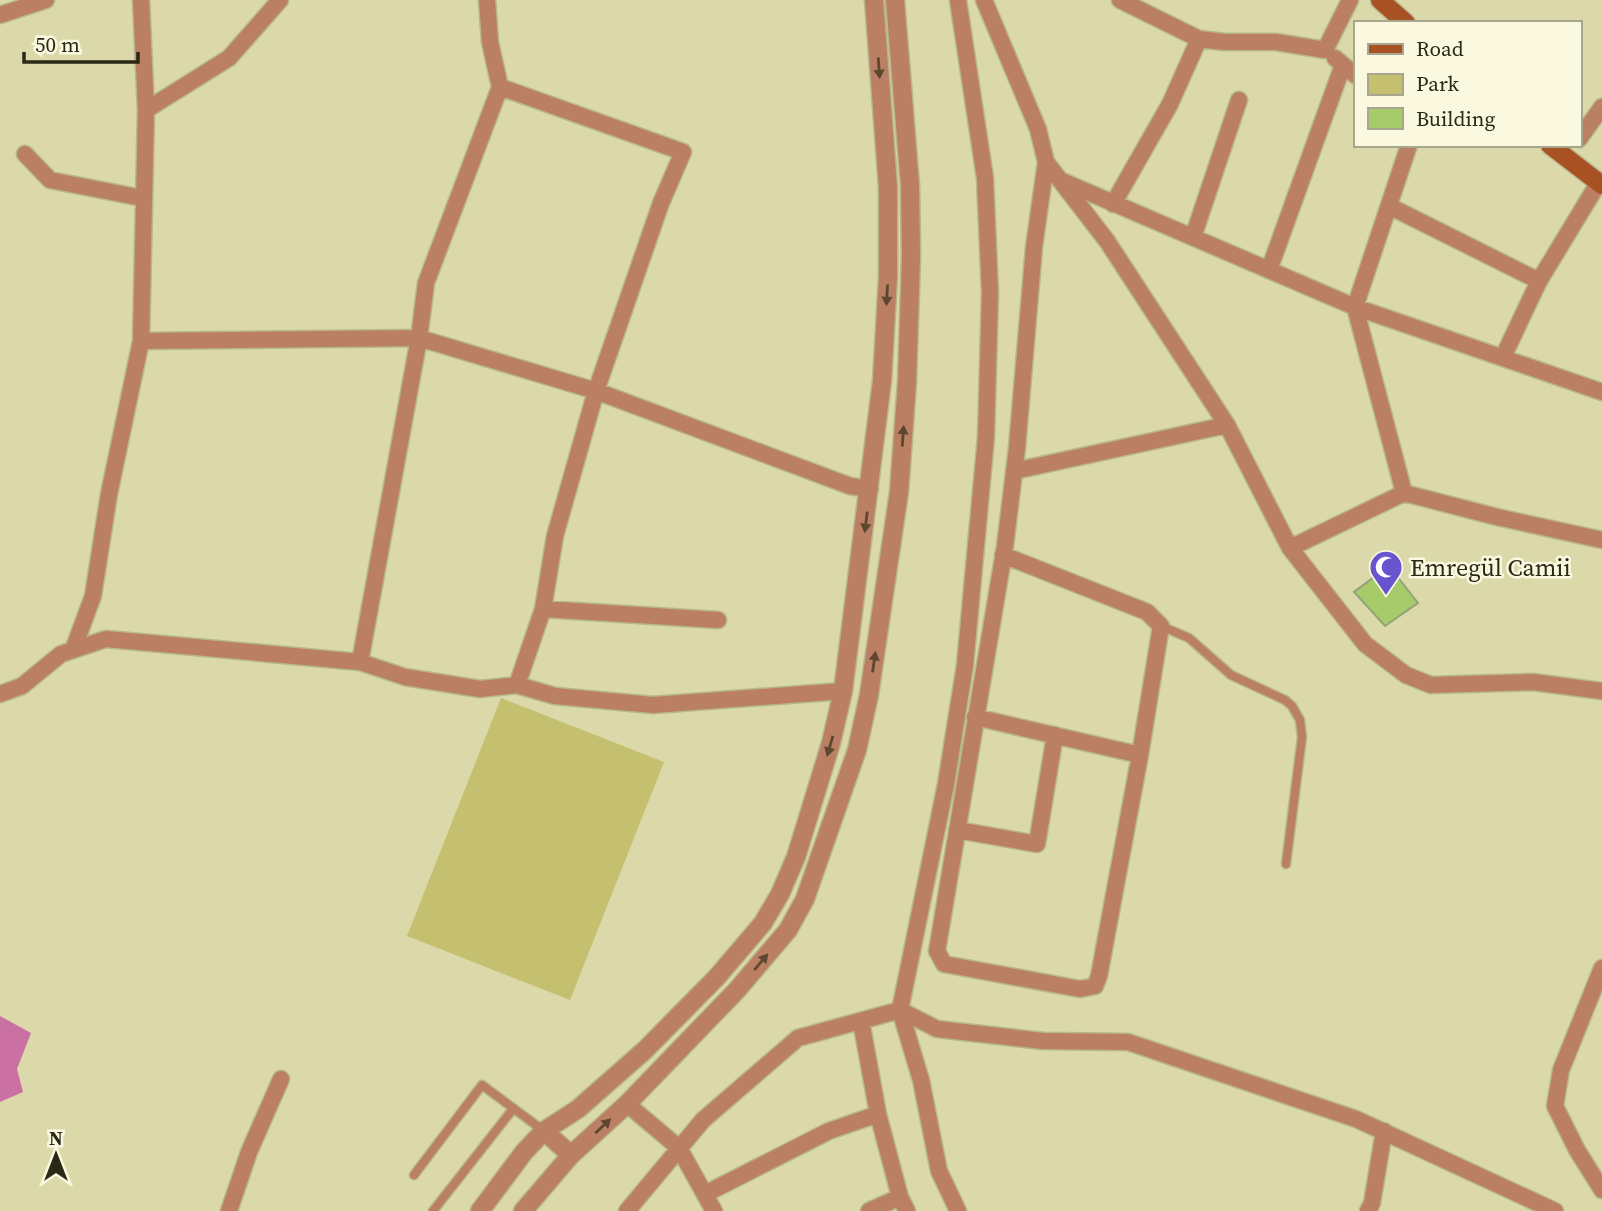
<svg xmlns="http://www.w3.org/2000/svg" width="1602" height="1211" viewBox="0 0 1602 1211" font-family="'Source Serif 4',serif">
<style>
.green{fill:#c4c070}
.water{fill:#ca70a3}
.building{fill:#a7ca6b;stroke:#92a378;stroke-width:2}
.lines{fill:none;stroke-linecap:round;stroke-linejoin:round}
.service-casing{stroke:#b8b68c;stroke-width:11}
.minor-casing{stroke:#b8b68c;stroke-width:19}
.tertiary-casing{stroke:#b8b68c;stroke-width:21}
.secondary-casing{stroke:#b8b68c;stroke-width:21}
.service{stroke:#bb7f63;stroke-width:8}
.minor{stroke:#bb7f63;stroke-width:16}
.tertiary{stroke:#bb7f63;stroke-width:18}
.secondary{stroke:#a85224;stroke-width:18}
.oneway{fill:#5d4731}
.labels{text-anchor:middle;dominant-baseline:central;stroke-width:5;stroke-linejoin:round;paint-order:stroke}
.poi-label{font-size:24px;fill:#2a2916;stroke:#faf9e0;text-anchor:start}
</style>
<rect width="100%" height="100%" fill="#dbd9a9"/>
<path class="green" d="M501 698 664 762 570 1000 407 936Z"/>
<path class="water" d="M0 1016 31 1033 17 1069 23 1092 0 1102Z"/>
<path class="building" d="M1389 566 1418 603 1385 626 1354 592Z"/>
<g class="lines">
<defs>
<path id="service" d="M1161 626 1189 638 1231 675 1285 700 1292 706 1300 720 1302 737 1286 864
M414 1175 482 1085 544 1131
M433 1211 513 1109"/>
<path id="minor" d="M487 0 490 42 500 87 683 152 661 203 596 391 555 536 543 609 517 685
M958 0 985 178 990 293 986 437 965 665 946 784 900 1010 937 1029 1043 1041 1128 1042 1356 1119 1555 1211
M984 0 1038 129 1046 162 1034 247 1017 448 1005 546 937 951 944 964 1080 989 1095 986 1099 976 1140 755 1161 626 1147 612 1003 555
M1120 0 1199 39
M0 15 46 0
M1335 58 1355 75
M500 87 426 283 419 338 596 391 850 486 870 489
M146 110 229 58 280 0
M1579 139 1602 107
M1409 145 1355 307 1404 493 1497 517 1602 540
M25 154 50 180 142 198
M1046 162 1107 241 1227 425 1290 548 1365 644 1406 675 1431 685 1533 682 1602 691
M1062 181 1355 307 1602 392
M1113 204 1170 104 1199 39 1224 42H1276L1325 50 1350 0
M1389 206 1539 281 1503 357
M1193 237 1239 100
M1269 270 1343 65
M1539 281 1599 182
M141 341 419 338 360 662
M1014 471 1227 425
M1290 548 1404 493
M543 609 718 620
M73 650 93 596 109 494 141 341 146 110 141 0
M0 694 22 686 61 654 106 639 360 662 405 677 480 689 517 685 555 696 653 705 843 691
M975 717 1140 755
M957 830 1037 844 1055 735
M1602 968 1561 1070 1555 1106 1577 1150 1602 1190
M861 1021 878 1114 900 1197 907 1211
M627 1104 679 1148 714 1211
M705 1194 829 1131 878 1114
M229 1211 249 1152 281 1079
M627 1211 703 1120 798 1038 900 1010 921 1080 939 1171 958 1211
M869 1211 900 1197
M1368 1211 1372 1203 1384 1131"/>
<path id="tertiary" d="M544 1131 571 1155
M480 1211 524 1152 544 1131 578 1109 645 1050 717 977 763 923 780 894 796 857 831 743 843 691 882 381 888 277V187L874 0
M523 1211 571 1155 627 1104 737 990 788 930 805 899 857 750 869 695 899 492 907 382 911 257 910 185 895 0"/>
<path id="secondary" d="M1380 0 1406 23
M1550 145 1602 185"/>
</defs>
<use href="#service" class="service-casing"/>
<use href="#minor" class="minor-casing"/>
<use href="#tertiary" class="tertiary-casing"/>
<use href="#secondary" class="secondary-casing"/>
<use href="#service" class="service"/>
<use href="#minor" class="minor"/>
<use href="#tertiary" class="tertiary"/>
<use href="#secondary" class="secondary"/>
</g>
<defs><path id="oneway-solid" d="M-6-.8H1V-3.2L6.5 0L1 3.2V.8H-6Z" transform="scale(1.75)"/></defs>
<g class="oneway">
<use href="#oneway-solid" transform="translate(879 68) rotate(86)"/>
<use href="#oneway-solid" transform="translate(887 295) rotate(93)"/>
<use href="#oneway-solid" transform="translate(903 436) rotate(-86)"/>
<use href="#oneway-solid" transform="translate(866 522) rotate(97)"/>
<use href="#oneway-solid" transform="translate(874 662) rotate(-82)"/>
<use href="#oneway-solid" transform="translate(830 746) rotate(106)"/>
<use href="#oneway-solid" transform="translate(761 962) rotate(-50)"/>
<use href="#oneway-solid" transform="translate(603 1126) rotate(-43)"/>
</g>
<defs>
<symbol id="mosque-pin" viewBox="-11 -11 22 30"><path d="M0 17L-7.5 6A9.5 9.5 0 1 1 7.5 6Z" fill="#6855ce" stroke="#faf9e0"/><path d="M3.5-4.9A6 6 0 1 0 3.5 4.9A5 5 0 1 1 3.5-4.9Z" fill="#fff"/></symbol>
</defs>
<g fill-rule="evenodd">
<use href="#mosque-pin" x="1367" y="548" width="38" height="52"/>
</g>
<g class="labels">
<g class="poi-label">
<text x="1410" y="567">Emregül Camii</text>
</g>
</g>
<rect x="1354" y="21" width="228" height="126" fill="#faf9e0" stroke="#a7a68f" stroke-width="2"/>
<rect x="1368" y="44" width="35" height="10" fill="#a85224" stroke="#a7a68f" stroke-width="2"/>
<text x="1416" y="56" font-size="21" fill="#2a2916">Road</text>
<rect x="1368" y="74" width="35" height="21" fill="#c4c070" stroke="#a7a68f" stroke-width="2"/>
<text x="1416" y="91" font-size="21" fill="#2a2916">Park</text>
<rect x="1368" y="108" width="35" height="21" fill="#a7ca6b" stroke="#a7a68f" stroke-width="2"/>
<text x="1416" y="126" font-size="21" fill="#2a2916">Building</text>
<g transform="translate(56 1155)" stroke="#faf9e0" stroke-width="5" paint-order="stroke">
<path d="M0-5L12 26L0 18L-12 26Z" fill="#2a2916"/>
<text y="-10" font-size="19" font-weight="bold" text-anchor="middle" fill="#2a2916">N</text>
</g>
<path d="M24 52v10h114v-10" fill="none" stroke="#2a2916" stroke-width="3.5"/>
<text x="35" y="52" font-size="21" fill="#2a2916" stroke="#faf9e0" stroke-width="5" paint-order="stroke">50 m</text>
</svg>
